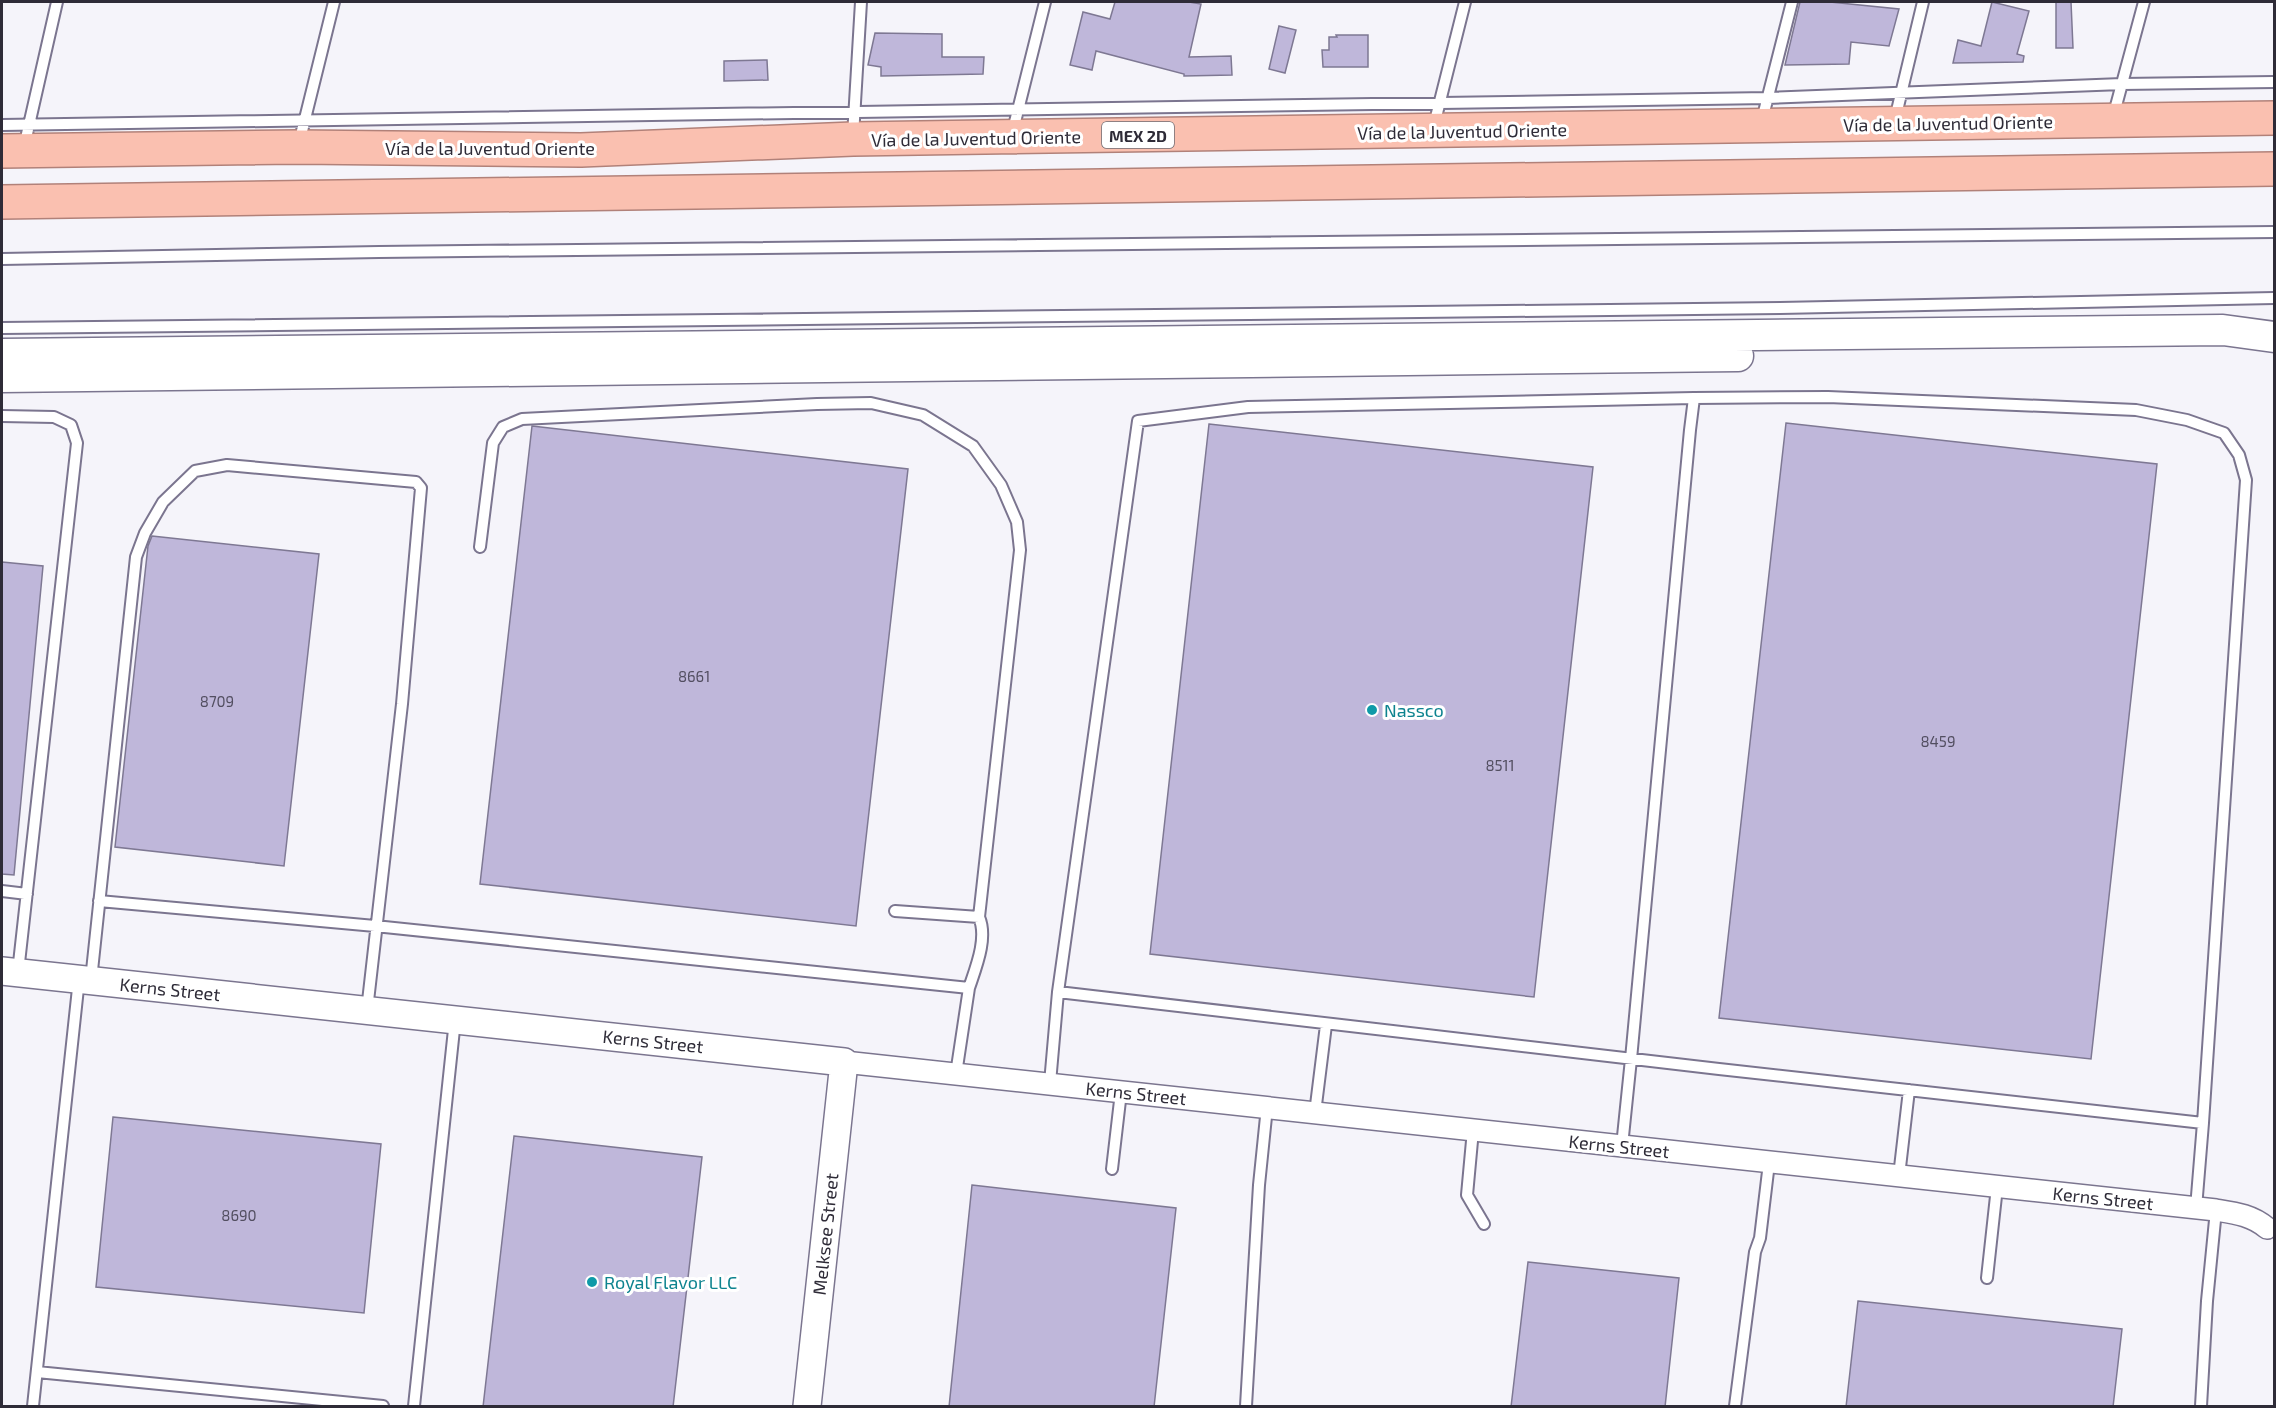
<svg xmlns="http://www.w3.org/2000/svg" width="2276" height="1408" viewBox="0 0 2276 1408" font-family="'Exo 2',sans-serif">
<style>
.building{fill:#bfb7da;stroke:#7e7893;stroke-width:1.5}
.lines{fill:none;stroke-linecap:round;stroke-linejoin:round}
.service-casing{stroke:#7b758f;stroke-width:14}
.minor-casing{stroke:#7b758f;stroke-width:24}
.tertiary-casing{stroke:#7b758f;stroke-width:30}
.secondary-casing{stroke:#7b758f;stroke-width:33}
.trunk-casing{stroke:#b18179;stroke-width:36}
.service{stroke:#fff;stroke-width:10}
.minor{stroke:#fff;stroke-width:21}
.tertiary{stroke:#fff;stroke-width:27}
.secondary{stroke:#fff;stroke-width:30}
.trunk{stroke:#fac0b0;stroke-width:33}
.culture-dot{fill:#0f9aa8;stroke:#fff;stroke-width:2}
.labels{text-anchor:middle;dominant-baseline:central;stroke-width:6;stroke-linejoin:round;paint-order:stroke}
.number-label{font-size:15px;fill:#524e60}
.shield{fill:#fff;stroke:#6d6b73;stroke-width:1.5}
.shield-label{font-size:16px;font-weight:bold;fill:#2e2b37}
.street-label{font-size:18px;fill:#2e2b37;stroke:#fff}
.culture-label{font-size:18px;fill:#0d838f;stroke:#fff;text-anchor:start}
</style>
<rect width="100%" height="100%" fill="#f5f4fa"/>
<path class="building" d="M1115 2H1189L1201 4 1189 57 1231 56 1232 75 1184 76V74L1096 51 1092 70 1070 65 1083 12 1110 19Z
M1800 2H1830L1899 9 1889 46 1851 42 1849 64 1785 65Z
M1992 2 2029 11 2017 54 2024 56 2023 62 1953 63 1958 40 1981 46Z
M2056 2H2071L2073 48H2056Z
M1279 26 1296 30 1285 73 1269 69Z
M875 33 942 34V57H984L983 74 881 76V67L868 65Z
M1336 35H1368V67H1323L1322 50H1329V37H1337Z
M767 60 768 80 724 81V61Z
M1786 423 2157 464 2091 1059 1719 1018Z
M1209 424 1593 467 1534 997 1150 954Z
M532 426 908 469 856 926 480 884Z
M152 536 319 554 284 866 115 847 148 546Z
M2 562 43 566 14 875 2 874Z
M113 1117 381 1144 364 1313 96 1287Z
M514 1136 702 1157 673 1407H483Z
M972 1185 1176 1208 1154 1407H949Z
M1528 1262 1679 1278 1665 1407H1511Z
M1858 1301 2122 1329 2113 1407H1846Z"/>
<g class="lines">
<defs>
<path id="service" d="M2113 117 2144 2
M1895 119 1923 2
M1762 120 1792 2
M2 125 1768 98 2122 84 2274 82
M1434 125 1465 2
M1012 134 1045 2
M853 136 861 2
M299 143 334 2
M24 147 57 2
M2 259 379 252 2274 232
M2 328 1780 308 2274 298
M2 416 54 417 71 425 77 443 18 972
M480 547 493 443 503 427 522 419 817 404 871 403 923 415 973 446 1001 485 1017 522 1020 550 979 917C988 938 976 967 969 988
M2 891 27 894
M99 901 375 926 969 988 956 1074
M895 911 979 917
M91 980 136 557 145 533 163 502 195 471 227 465 416 482 421 488 402 704 367 1010
M1058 992 1138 421 1248 407 1694 398
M1050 1083 1058 992C1440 1039 1821 1080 2203 1123L2246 480 2239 455 2224 433 2187 420 2136 410 1828 397 1694 398 1690 430 1631 1059 1622 1146
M1315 1113 1326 1025
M1473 1130 1467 1195 1484 1224
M1112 1169 1121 1092
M1899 1176 1909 1090
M2196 1208 2203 1123
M1987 1278 1997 1187
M37 1372 383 1406
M33 1406 79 979
M414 1406 455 1020
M1246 1406 1259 1185 1267 1107
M1735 1406 1755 1252 1760 1238 1769 1163
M2201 1406 2207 1301 2216 1210"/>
<path id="minor" d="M844 1062 2216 1210C2235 1213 2252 1215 2267 1228"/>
<path id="tertiary" d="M2 971 844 1062 807 1406"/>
<path id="secondary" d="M2 354 2223 330 2274 337
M2 377 1738 356"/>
<path id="trunk" d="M2 151 298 147 581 150 853 139 2274 118
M2 202 2274 169"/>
</defs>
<use href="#service" class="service-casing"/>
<use href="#minor" class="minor-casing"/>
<use href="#tertiary" class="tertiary-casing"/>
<use href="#secondary" class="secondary-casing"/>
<use href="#trunk" class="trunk-casing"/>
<use href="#service" class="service"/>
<use href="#minor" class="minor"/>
<use href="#tertiary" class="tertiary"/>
<use href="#secondary" class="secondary"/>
<use href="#trunk" class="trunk"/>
</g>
<g class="culture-dot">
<circle cx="1372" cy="710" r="6"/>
<circle cx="592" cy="1282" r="6"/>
</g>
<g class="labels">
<g class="number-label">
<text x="694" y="676">8661</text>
<text x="217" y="701">8709</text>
<text x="1938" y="741">8459</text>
<text x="1500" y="765">8511</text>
<text x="239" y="1215">8690</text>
</g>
<rect class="shield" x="1102" y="122" width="72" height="26" rx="4.5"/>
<g class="shield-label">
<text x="1138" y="135">MEX 2D</text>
</g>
<g class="street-label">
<text transform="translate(1948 123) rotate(-1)">Vía de la Juventud Oriente</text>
<text transform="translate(1462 131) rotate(-1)">Vía de la Juventud Oriente</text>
<text transform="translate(976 138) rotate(-1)">Vía de la Juventud Oriente</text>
<text x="490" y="148">Vía de la Juventud Oriente</text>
<text transform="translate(170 989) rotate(6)">Kerns Street</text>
<text transform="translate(653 1041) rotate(6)">Kerns Street</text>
<text transform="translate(1136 1093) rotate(6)">Kerns Street</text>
<text transform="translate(1619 1146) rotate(6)">Kerns Street</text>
<text transform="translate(2103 1198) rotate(6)">Kerns Street</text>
<text transform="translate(825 1234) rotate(-84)">Melksee Street</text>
</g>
<g class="culture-label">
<text x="1384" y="710">Nassco</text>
<text x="604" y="1282">Royal Flavor LLC</text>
</g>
</g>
<rect width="2276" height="1408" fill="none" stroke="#2e2b37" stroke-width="6"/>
</svg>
